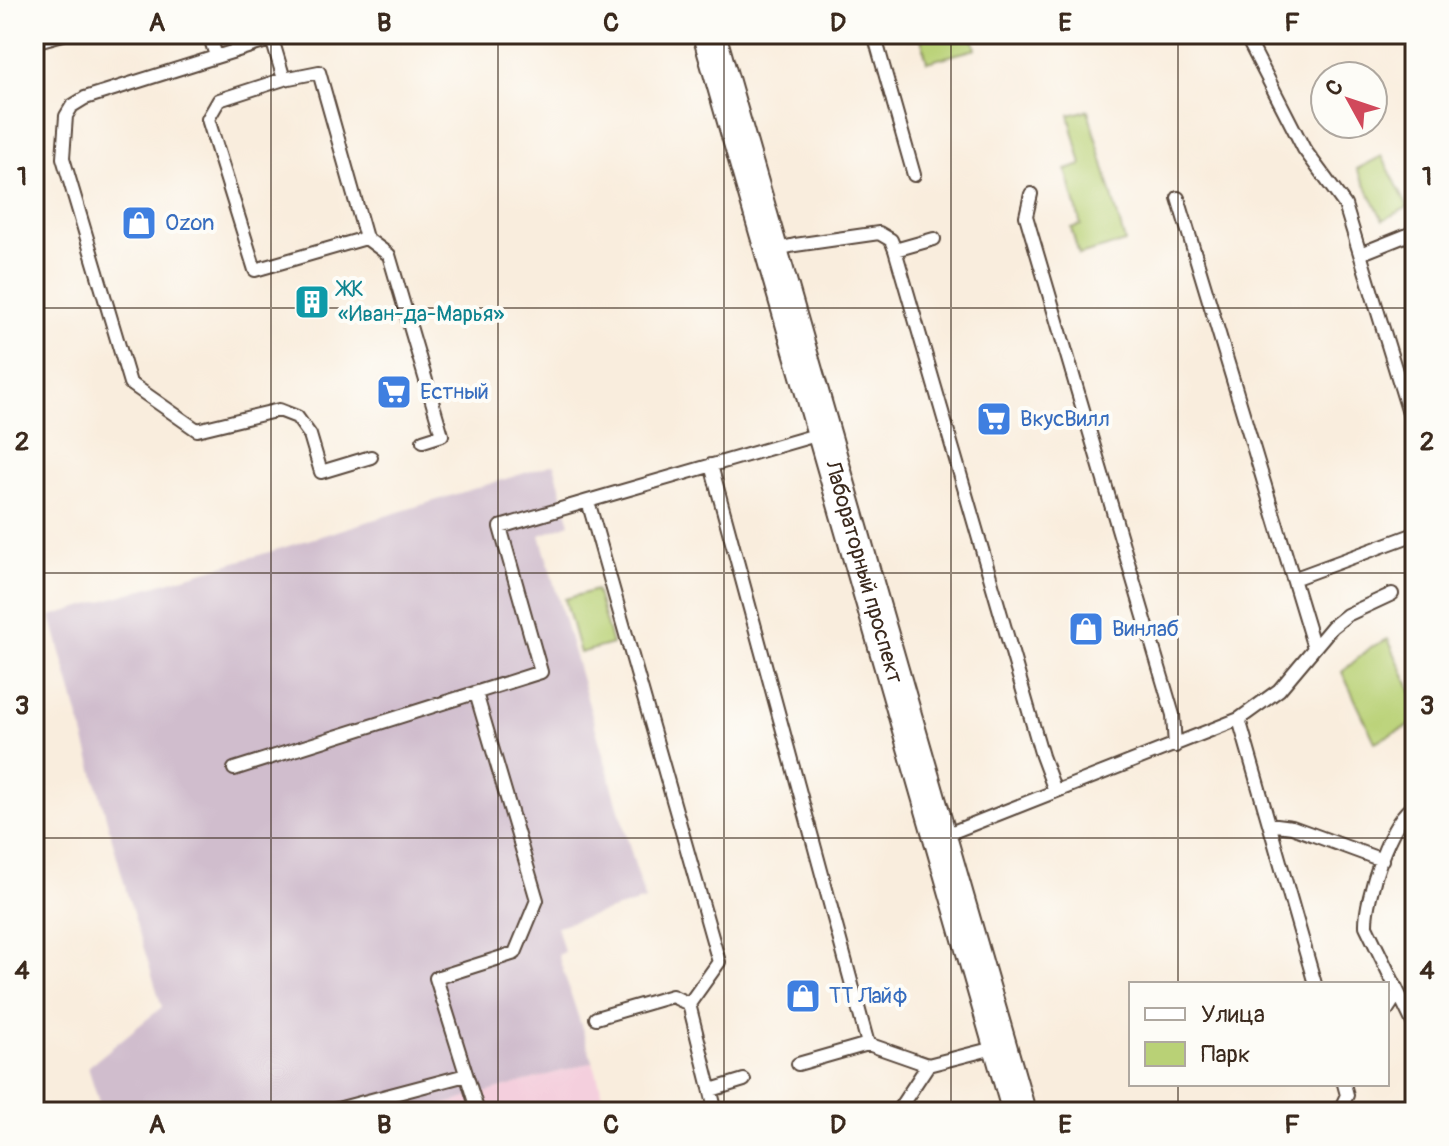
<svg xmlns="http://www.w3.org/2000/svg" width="1449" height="1146" viewBox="0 0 1449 1146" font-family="Pangolin,sans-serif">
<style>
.built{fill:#f4cfdd}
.industrial{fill:#d0bdcd}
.green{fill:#b9d176;stroke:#7a7e4a;stroke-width:2}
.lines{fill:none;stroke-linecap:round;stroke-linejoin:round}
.service-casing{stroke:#58473b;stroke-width:16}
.tertiary-casing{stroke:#58473b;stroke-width:36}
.service{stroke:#fff;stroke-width:12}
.tertiary{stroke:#fff;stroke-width:32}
.grid{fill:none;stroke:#3b2a1e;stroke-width:2;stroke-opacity:0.55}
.labels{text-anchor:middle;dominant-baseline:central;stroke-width:8;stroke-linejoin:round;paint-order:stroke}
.shop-label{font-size:22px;fill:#366cbe;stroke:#fdfcf7;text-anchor:start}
.culture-label{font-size:22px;fill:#0d838f;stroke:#fdfcf7;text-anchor:start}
.street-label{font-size:22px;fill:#3b2a1e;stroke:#fdfcf7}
.neatline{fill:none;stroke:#3b2a1e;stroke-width:3}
.grid-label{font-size:26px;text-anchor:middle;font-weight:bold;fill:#3b2a1e}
</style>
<rect width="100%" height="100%" fill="#fdfcf7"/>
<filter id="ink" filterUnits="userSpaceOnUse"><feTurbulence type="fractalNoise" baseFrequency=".0125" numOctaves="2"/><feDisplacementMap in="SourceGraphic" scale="16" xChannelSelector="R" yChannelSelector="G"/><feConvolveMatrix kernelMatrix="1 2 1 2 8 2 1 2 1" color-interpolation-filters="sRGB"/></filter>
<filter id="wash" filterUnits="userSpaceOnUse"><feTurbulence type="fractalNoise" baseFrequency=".006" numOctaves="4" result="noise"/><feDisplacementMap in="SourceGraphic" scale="32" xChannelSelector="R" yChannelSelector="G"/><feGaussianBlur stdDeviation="1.8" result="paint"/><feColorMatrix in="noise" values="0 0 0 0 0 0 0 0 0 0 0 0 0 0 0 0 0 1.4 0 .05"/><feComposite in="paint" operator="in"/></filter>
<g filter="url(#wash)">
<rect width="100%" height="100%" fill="#f9eddd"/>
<path class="built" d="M593 1062 608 1112H418Z"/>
<path class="industrial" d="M554 464 570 524 540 535 645 900 557 926 564 952 558 955 593 1062 418 1112H102L88 1067 162 1007 128 897 51 616 256 556Z"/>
<path class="green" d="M920 34H972L976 49 927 62Z
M1088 110 1125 242 1079 255 1071 228 1081 225 1066 170 1082 165 1069 115Z
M1382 156 1408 207 1383 220 1357 169Z
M596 590 612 644 580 653 565 599Z
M1388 639 1415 699V723L1375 742 1342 672 1371 647Z"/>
</g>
<g filter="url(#ink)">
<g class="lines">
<defs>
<path id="service" d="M209 34 216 56
M289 34 85 98 72 106 66 116 63 158 130 383 197 430 279 410 297 417 310 435 321 472 371 457
M874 34 914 175
M1245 34 1304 149 1345 205 1415 433
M272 39 284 79
M34 42 63 34
M1031 194 1026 216 1173 715 1175 746
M1178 198 1314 648
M366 238 255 270 208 119 219 100 284 79 319 72 366 238 389 255 442 435 423 441
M774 250 795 245 879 233 891 240 895 250 934 239
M895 250 1042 756 1055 791
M1360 254 1415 232
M711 465 868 1044
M1293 579 1415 534
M476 693 537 900 515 953 436 978 478 1112
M1239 719 1279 690 1332 627 1347 615 1392 594
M234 769 541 672 500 527 588 501
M1415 805C1390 818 1365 899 1366 926L1415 1027
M1269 824 1292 827 1382 860
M940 837 1239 719 1315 984
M1387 1010 1398 993
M596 1018 672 996 689 1004
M798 1064 868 1044 928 1065 998 1047
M711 1090 744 1080
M80 1112 90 1109
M326 1112 466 1075
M716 1112 689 1004 719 962 588 501 823 433
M897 1112 928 1065
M1339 1112 1347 1095 1344 1084"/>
<g id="tertiary">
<path id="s1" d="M709 34 1019 1112"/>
</g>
</defs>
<use href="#service" class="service-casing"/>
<use href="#tertiary" class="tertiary-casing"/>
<use href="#service" class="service"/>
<use href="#tertiary" class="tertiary"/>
</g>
</g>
<path class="grid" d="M271 34V1112M498 34V1112M724 34V1112M951 34V1112M1178 34V984M34 308H1415M34 573H1415M34 838H1415M1178 1084V1112"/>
<defs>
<symbol id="shop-square" viewBox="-11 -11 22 22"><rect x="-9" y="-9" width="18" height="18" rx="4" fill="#3f7fe0" stroke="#fdfcf7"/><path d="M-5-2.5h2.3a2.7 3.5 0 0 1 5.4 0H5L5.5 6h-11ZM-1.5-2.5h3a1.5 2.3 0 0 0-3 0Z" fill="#fff"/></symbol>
<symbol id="building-square" viewBox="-11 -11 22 22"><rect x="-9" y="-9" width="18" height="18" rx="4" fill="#0f9aa8" stroke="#fdfcf7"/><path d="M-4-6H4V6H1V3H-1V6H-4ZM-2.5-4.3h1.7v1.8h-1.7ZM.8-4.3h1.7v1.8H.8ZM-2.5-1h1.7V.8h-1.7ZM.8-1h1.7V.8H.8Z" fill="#fff"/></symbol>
<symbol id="supermarket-square" viewBox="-11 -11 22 22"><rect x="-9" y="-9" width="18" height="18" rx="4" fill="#3f7fe0" stroke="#fdfcf7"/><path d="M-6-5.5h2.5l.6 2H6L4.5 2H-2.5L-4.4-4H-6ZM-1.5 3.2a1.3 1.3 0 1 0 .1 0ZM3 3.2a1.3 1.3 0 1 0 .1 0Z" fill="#fff"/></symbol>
</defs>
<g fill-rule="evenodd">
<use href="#shop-square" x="119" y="203" width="40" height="40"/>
<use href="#building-square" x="292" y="282" width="40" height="40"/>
<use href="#supermarket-square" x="374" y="372" width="40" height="40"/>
<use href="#supermarket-square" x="974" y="399" width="40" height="40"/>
<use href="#shop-square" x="1066" y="609" width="40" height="40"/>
<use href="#shop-square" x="783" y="976" width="40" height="40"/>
</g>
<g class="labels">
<g class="shop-label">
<text x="165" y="223">Ozon</text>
<text x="420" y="392">Естный</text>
<text x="1020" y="419">ВкусВилл</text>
<text x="1112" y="629">Винлаб</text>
<text x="829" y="996">ТТ Лайф</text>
</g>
<g class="culture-label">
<text x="338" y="289">ЖК<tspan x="338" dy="25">«Иван-да-Марья»</tspan></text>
</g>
<g class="street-label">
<text stroke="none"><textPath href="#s1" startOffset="560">Лабораторный проспект</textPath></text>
</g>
</g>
<rect width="1449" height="1146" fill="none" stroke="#fdfcf7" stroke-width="88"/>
<rect x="1129" y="982" width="260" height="104" fill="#fdfcf7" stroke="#afa8a0" stroke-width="2"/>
<rect x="1145" y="1008" width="40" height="12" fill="#ffffff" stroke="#afa8a0" stroke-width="2"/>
<text x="1201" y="1022" font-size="24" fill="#3b2a1e">Улица</text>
<rect x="1145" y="1042" width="40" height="24" fill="#b9d176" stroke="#afa8a0" stroke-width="2"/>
<text x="1201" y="1062" font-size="24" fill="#3b2a1e">Парк</text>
<g transform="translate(1349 100) rotate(310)"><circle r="38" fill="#fdfcf7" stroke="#afa8a0" stroke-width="2"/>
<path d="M0-6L14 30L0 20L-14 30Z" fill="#d1495b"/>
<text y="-12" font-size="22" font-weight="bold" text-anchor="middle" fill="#3b2a1e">С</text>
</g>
<rect x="44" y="44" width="1361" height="1058" class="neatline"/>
<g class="grid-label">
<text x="157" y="31">A</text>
<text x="384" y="31">B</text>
<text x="611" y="31">C</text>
<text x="838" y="31">D</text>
<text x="1065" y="31">E</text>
<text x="1292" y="31">F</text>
<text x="22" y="185">1</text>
<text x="1427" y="185">1</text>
<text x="22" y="450">2</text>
<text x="1427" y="450">2</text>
<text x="22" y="714">3</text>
<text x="1427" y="714">3</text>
<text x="22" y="979">4</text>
<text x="1427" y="979">4</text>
<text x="157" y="1133">A</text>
<text x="384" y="1133">B</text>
<text x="611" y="1133">C</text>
<text x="838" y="1133">D</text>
<text x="1065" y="1133">E</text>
<text x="1292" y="1133">F</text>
</g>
</svg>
